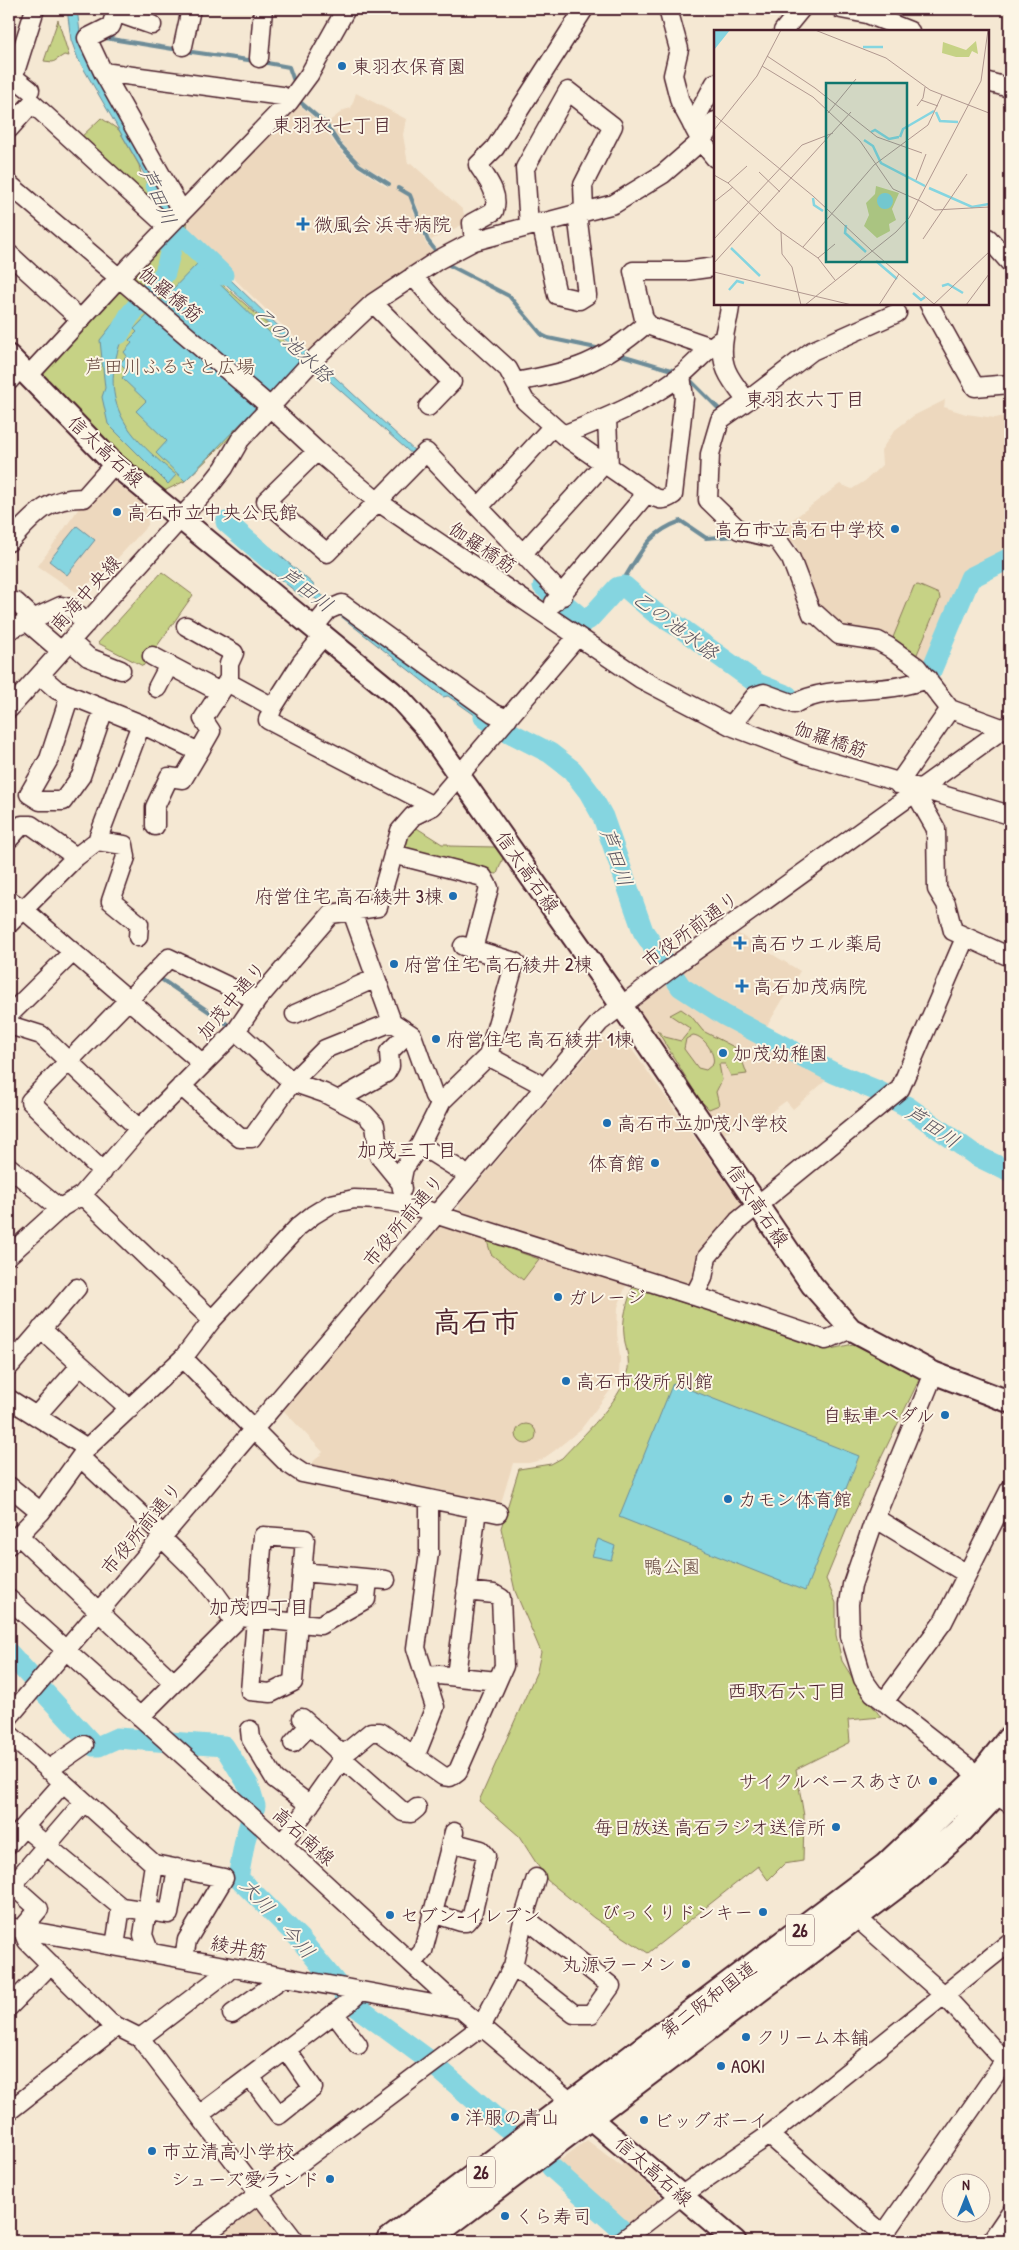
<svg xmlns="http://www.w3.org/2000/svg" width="1019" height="2250" viewBox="0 0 1019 2250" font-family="'Patrick Hand','Klee One',sans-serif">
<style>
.built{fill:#edd8be;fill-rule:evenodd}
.green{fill:#c6d285;stroke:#887858;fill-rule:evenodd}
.water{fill:#85d5e0;stroke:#6d8c98}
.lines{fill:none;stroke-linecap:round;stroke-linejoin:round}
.stream{stroke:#6d8c98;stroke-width:4}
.river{stroke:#85d5e0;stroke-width:21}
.minor-casing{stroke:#4a1f2b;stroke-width:21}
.major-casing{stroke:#4a1f2b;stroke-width:25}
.highway-casing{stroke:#4a1f2b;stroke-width:29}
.minor{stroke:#fcf5e5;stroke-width:18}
.major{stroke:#fcf5e5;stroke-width:21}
.highway{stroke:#fcf5e5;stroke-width:25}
.rail-casing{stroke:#4a1f2b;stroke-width:5.5}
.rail{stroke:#fcf5e5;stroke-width:4;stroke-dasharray:11;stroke-linecap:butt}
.poi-dot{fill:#1f6fb2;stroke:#fcf5e5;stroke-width:2}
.labels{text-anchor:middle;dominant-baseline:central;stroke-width:4;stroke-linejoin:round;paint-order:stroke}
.shield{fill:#fcf5e5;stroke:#7f5f63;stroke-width:1}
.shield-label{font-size:18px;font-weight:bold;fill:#4a1f2b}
.poi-label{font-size:19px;fill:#4a1f2b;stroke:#fcf5e5;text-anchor:start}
.street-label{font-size:19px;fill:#4a1f2b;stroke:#fcf5e5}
.park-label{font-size:19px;fill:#694c42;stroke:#fcf5e5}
.neighbourhood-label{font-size:20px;fill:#4a1f2b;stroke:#fcf5e5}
.water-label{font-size:20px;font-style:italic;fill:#5c5661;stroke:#fcf5e5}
.town-label{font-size:29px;font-weight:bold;fill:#4a1f2b;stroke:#fcf5e5}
.inset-river{fill:none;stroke:#85d5e0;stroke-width:2.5}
.inset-road{fill:none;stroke:#b19890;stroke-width:1}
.view{fill:#0f766e;fill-opacity:0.15;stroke:#0f766e;stroke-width:2.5}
.inset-edge{fill:none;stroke:#4a1f2b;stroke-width:2.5}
</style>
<rect width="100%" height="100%" fill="#f5e8d3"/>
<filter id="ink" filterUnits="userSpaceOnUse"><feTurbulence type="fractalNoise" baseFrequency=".02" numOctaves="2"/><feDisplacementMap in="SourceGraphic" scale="10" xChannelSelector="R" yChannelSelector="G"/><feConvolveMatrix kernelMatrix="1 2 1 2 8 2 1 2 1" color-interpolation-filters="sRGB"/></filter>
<g filter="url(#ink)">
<path class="built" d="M356 93 406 119 403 135 408 164 411 163 463 210 466 223 431 240 416 203 411 205 426 244 439 256 312 354 191 237 187 222 299 104 323 126 344 110 351 108ZM333 133 360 163 390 181 387 187 357 167 338 148 329 135Z
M945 400 944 407 966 414 995 418 1010 415V556L972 573 966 578 932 663 920 657 914 660 833 626 821 607 796 545 784 534 776 532 840 484 852 489 865 481 882 465 881 450 895 430 913 416Z
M107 476 146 506 148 525 105 572 76 592 38 566 79 508Z
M737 933 800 971 764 1031 704 999 681 973Z
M664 981 703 1012 726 1025 831 1076 793 1109 786 1101 771 1112 740 1124 724 1134 640 1021 639 1002Z
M602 1038 626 1041 746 1210 694 1285 678 1282 458 1214 460 1204Z
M435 1214 629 1277 618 1307 617 1333 620 1358 619 1376 615 1384 581 1429 554 1451 541 1460 529 1463H513L498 1513 302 1473 323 1452 284 1411Z
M587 2140 621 2166 624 2162 660 2196V2202L628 2227 559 2161Z
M252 2208H258L282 2241H207Z"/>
<path class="green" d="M58 20 69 56 64 55 53 62 44 61Z
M101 118 119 130 139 165 141 174 151 189 162 216 79 139Z
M186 216 188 232 206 252 198 263C219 283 296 343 302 368L185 481 162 492 127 464 41 379 39 370Z
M162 572 193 595 143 666 98 643Z
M918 585 939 594 940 599 915 659 892 640 914 586Z
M412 825 442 844H448L449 846 495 847 503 858 497 874 480 872 404 852 400 840Z
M681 1009 691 1016 703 1031 738 1049 747 1074 731 1076 725 1064H719L722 1080 716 1092 719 1105 709 1109 699 1099 657 1030 665 1037 681 1041 691 1029 670 1015ZM693 1035C704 1036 716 1054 713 1064L706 1070 698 1068 684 1049 686 1039Z
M487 1241 539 1259 523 1280 491 1254Z
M633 1287 831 1349 853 1344 920 1378 847 1528 826 1579 836 1603V1635L842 1661 860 1690 881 1717 848 1720 850 1742 796 1769 804 1816 803 1861 784 1864 768 1880 758 1866 648 1953 594 1918 547 1880 519 1836 479 1801 537 1671 541 1652 515 1591 501 1528 519 1469 551 1464 562 1458C582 1436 620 1402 627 1373 631 1360 625 1348 624 1335 622 1319 627 1302 633 1287Z
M516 1434a10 10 0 1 1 20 0a10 10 0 1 1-20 0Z"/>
<path class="water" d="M67 9H77L81 40 172 209 164 213 140 166 78 59 71 40Z
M167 243H177C176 263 168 276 156 291L148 283C163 278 166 257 167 243Z
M204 254 303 350 312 354 307 360 200 260Z
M198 263 300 362 185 481 156 453 167 441 136 411 146 401 122 378 128 371 120 363 127 356 124 352 132 343 129 340 137 332 134 329Z
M131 306 139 313C129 319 123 335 119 347 99 409 133 439 176 475L168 484 108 424 102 397 105 388 100 340 125 309 127 311Z
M318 364 324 367 417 453 414 456 315 368Z
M77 526 95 540 67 575 49 561Z
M255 534 313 584 317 592 335 604 326 608 315 598 301 596 243 549Z
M339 609 499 720 493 728 448 696 443 697 334 611Z
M673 1383 859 1456 805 1591 619 1517Z
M598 1539 615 1546 611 1560 592 1556Z"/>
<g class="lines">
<path class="stream" d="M105 38 179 50
M185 51 255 61
M262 62 289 67 295 84
M299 101 326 124 339 144 359 165 389 184
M398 188 410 195 428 241 439 255
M445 263 509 296 542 335 548 338 601 349
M618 354 675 371
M688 378 720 410
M624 586V579C642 550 648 533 681 521L706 538 736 536
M158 977 233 1028"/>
<path class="river" d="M176 230 223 275
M119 334 129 316 165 273 176 230 156 185
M226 522 270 560
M543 586 585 621 589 619 618 587 624 586 654 612 682 629 758 684 788 696
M931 671 970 578 1010 558
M484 717 497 726 550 753 572 770 589 792 603 817 643 931 681 987 724 1015 834 1073 878 1091 908 1107 975 1155 1010 1172
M9 1653 30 1676
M44 1692 94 1746H99L117 1738 224 1746 249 1786 255 1806 245 1840 238 1878 299 1938 353 2004 426 2058 506 2127
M551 2167 624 2232"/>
<defs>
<path id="minor" d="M117 9 111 26 87 38 103 72 282 96 289 102
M668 9 679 49 673 75 680 102 701 141 715 158
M841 9 867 14 910 31
M115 12 152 25
M783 31 801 9
M183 46 191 9
M259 58 263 9
M9 68 15 72 35 9
M15 72 11 75 30 90
M103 72 182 212
M988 82 1010 88
M692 125 715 83
M9 129 32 103 168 227
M9 184 261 399 317 451 377 501 641 679 731 726 807 755 1010 815
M541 222 557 295 579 300 587 295 577 213
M529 225 525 168 568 91 613 126 583 185 584 211
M988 238 1010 263
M474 241 472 223 494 211C500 194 487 179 478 165L495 148 584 9
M9 254 81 320
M413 276 440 307 508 369 525 401 563 435 647 493 554 603
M373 303 452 382 428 407
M730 304C730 316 725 326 724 338 719 367 730 379 747 401L720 420 710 454 708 500 739 530 777 539 791 559 812 614H816L839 635 878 641 889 647 917 667 950 709 1010 731
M929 304 975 387 1010 384
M711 347 650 326 644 319 633 271H686L715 267
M28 376 128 268 289 102 309 75 346 9
M9 381 20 368
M515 382C574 372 601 363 647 323
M747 401 812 351 897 313
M607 418 609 467
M563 435C604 419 644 403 679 377 693 366 704 352 719 341
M317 451 266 501 327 553 426 452 563 596
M647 493C658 500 663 502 673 495L684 398 681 375
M480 506 553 426
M9 542C33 517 46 497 84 498L114 464
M523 553 604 464
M16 602 31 616 32 626 61 651
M186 626 234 653 229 664V678L227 682
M314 627 328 610 342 604 493 713 508 719
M9 630 61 606 71 608 86 624
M70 641 88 657 121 670
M152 656 220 692
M40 675 57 690 141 724 199 752 211 731 203 719 227 682 273 707 268 720 433 806
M157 688 169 665
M70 695 49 759 29 794 40 801H63L81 776 104 709
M273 707 301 663 324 635
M9 709 209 487 224 468 240 440 315 358 373 303 438 260 474 241 614 204 663 174 701 141 715 121
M731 726 755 696 764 693 794 704C825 686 867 693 901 686 910 684 919 682 928 679
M898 784 950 709
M922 789 920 801 936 829 937 889 946 904 953 931 1010 957
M155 826V807L169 777 183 779 199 752
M9 839 22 825H31L76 857
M97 841 124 845 126 857 111 901 139 924 138 937
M393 854 483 877 489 888 473 949
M9 900 23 909 203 1064
M352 912 392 1022 412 1035 434 1096 442 1101
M9 924 76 857 97 841 141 724
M295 1014 376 978
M9 1015 73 952
M9 1025 41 1035 139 1129
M236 1031 292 1082 324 1093 365 1114 375 1125 379 1156 401 1183 402 1189
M488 1056 535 1081
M181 1086 240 1138H252L292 1082 325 1049 392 1022
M338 1100 386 1073 390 1066 389 1052 408 1033
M420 1145 460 1170
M9 1167 60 1209
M103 1172 30 1101 169 958 257 1000
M401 1183 404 1168 420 1145 442 1101 488 1056 515 962 463 946
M82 1195 212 1320
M9 1255 62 1207 82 1195 139 1129 236 1031 257 1000 331 914 378 907 400 831 413 816 433 806 577 637
M694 1296 703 1278 707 1257 738 1221 900 1089 965 938
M41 1329 130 1409
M183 1358 287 1463 302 1473 498 1513
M9 1367 77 1288
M934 1373 875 1518 852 1585 849 1604 850 1636 863 1679 873 1693 980 1777
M9 1399 87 1448
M36 1416 81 1365
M81 1458 163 1535
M9 1486 41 1512
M875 1518 967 1574
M18 1535 174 1683
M263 1536 305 1539 293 1682 271 1693 250 1691Z
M161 1537C188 1564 217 1588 234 1623
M9 1545 41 1512 87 1448 183 1358 212 1320 298 1227 313 1215 331 1204 354 1199 380 1200 405 1204 424 1209 435 1214C565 1257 697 1294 826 1340L851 1329
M302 1572 386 1580
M9 1599 282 1844 461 2009 572 2103
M426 1676 439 1675 497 1681
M456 1676 477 1509
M884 1702 943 1622 1010 1489
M9 1717 600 1022 674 966 1010 724
M140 1717 240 1617 320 1625 366 1599 368 1579
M302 1718 336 1749 343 1759 403 1812 411 1813 417 1808
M250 1730 251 1739 275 1779 310 1805
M9 1734 154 1864 224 1878 187 1940 184 1958
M293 1743 310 1725
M415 1757 435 1707 416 1648 429 1553V1499
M48 1770 84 1745
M996 1795 1010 1804
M24 1827 121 1907 169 1914 177 1868
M9 1844 63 1783
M282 1844 348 1751 371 1732H380L443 1776 450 1777 458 1771 504 1666 501 1598 494 1594 466 1591
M12 1885 39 1909 22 1929 27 1941 110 2023 140 2038 295 2241
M9 1889 84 1802
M432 1913 461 1922H466L472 1915 486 1856 481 1850 451 1842
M857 1918 944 1995 1010 2067
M9 1927 460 2009
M115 1946 121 1907
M150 1953 143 1935 154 1864
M412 1964 423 1951 454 1832
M513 1966 574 2014H591L611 1986 524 1917
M9 2007 51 1964
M334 2013 358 2045
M232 2014 284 1977
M140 2038 227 1972 229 1967
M250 2077 279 2115 313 2088 286 2049
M9 2111 116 2027
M199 2115 348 2003 361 1991
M769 2135 884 2235
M196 2241 481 2027 513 1966 524 1917 536 1878
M622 2241 682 2195 769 2135 1010 1942
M879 2241 1004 2062
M991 2241 1010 2213"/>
<path id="major" d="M9 356 114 464 398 697 425 727 621 1005 812 1285 851 1329 934 1373 1010 1402
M577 2107 735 2241"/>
<path id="highway" d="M389 2241 886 1866 980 1777 1010 1739
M425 2241 913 1873 961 1830 1010 1778"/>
</defs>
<use href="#minor" class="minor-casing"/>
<use href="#major" class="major-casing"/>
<use href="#highway" class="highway-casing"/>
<use href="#minor" class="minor"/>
<use href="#major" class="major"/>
<use href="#highway" class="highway"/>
<defs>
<path id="rail" d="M1008 2241 1010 2237"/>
</defs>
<use href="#rail" class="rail-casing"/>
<use href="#rail" class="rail"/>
</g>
</g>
<g class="poi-dot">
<circle cx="342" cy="66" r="5"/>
<path d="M300.5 216.5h5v5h5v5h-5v5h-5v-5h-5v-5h5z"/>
<circle cx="117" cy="512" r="5"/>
<circle cx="895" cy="529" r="5"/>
<circle cx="453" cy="896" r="5"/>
<path d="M737.5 935.5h5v5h5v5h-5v5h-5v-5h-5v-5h5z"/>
<circle cx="394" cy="964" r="5"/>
<path d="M739.5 978.5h5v5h5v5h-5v5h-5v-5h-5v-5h5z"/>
<circle cx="436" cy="1039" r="5"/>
<circle cx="723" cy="1053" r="5"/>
<circle cx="607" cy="1123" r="5"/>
<circle cx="655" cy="1163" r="5"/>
<circle cx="558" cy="1297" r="5"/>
<circle cx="566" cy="1381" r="5"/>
<circle cx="945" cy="1415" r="5"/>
<circle cx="728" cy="1499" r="5"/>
<circle cx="933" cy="1781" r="5"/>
<circle cx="836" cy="1827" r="5"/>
<circle cx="763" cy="1912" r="5"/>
<circle cx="390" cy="1915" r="5"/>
<circle cx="686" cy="1964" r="5"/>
<circle cx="746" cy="2037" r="5"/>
<circle cx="721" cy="2066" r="5"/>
<circle cx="455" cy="2117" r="5"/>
<circle cx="644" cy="2120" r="5"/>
<circle cx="152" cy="2151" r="5"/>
<circle cx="330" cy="2179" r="5"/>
<circle cx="505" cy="2216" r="5"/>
</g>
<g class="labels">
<g class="shield">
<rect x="786" y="1914.5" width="28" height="31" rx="4"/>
<rect x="467" y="2156.5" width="28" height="31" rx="4"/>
</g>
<g class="shield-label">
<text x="800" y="1930">26</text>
<text x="481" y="2172">26</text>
</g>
<g class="poi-label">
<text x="352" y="66">東羽衣保育園</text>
<text x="314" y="224">微風会 浜寺病院</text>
<text x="127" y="512">高石市立中央公民館</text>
<text x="885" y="529" text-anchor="end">高石市立高石中学校</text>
<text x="443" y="896" text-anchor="end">府営住宅 高石綾井 3棟</text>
<text x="750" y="943">高石ウエル薬局</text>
<text x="404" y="964">府営住宅 高石綾井 2棟</text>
<text x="753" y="986">高石加茂病院</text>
<text x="446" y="1039">府営住宅 高石綾井 1棟</text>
<text x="733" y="1053">加茂幼稚園</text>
<text x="617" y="1123">高石市立加茂小学校</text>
<text x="645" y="1163" text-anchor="end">体育館</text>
<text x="568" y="1297">ガレージ</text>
<text x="576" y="1381">高石市役所 別館</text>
<text x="935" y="1415" text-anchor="end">自転車ペダル</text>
<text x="738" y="1499">カモン体育館</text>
<text x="923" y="1781" text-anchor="end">サイクルベースあさひ</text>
<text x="826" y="1827" text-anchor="end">毎日放送 高石ラジオ送信所</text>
<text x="753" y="1912" text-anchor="end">びっくりドンキー</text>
<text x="400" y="1915">セブン-イレブン</text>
<text x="676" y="1964" text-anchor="end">丸源ラーメン</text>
<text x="756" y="2037">クリーム本舗</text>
<text x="731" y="2066">AOKI</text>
<text x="465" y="2117">洋服の青山</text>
<text x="654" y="2120">ビッグボーイ</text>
<text x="162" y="2151">市立清高小学校</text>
<text x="320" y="2179" text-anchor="end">シューズ愛ランド</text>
<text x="515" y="2216">くら寿司</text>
</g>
<g class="street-label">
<text transform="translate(171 294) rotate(40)">伽羅橋筋</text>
<text transform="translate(106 451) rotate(43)">信太高石線</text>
<text transform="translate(483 547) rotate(34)">伽羅橋筋</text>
<text transform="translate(85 593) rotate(-48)">南海中央線</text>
<text transform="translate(831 739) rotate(19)">伽羅橋筋</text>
<text transform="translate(528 872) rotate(55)">信太高石線</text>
<text transform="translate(690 929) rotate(-36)">市役所前通り</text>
<text transform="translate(231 1000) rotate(-50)">加茂中通り</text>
<text transform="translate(758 1205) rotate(56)">信太高石線</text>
<text transform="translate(403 1220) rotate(-50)">市役所前通り</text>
<text transform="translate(141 1528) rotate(-50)">市役所前通り</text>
<text transform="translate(304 1836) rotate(42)">高石南線</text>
<text transform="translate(239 1947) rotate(11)">綾井筋</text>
<text transform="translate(708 1999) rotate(-37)">第二阪和国道</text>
<text transform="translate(654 2171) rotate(41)">信太高石線</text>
</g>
<g class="park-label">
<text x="170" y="366">芦田川ふるさと広場</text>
<text x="672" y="1566">鴨公園</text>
</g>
<g class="neighbourhood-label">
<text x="332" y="124">東羽衣七丁目</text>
<text x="805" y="398">東羽衣六丁目</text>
<text x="407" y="1149">加茂三丁目</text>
<text x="259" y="1606">加茂四丁目</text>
<text x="787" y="1690">西取石六丁目</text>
</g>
<g class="water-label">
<text transform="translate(159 196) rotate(66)">芦田川</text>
<text transform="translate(294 344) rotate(44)">乙の池水路</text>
<text transform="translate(307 589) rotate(37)">芦田川</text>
<text transform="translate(676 625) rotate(37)">乙の池水路</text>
<text transform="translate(617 857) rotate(71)">芦田川</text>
<text transform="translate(933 1126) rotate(34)">芦田川</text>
<text transform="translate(278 1918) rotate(48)">大川・今川</text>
</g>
<g class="town-label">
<text x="476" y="1321">高石市</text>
</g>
</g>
<g transform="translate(714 30)">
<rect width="275" height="275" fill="#f5e8d3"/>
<path d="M262 11 264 24 258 21 255 27H242L228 23 229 12 252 20ZM162 156 185 163 178 179 182 190 175 194 176 201 163 208 150 196 155 185 152 173 161 164Z" fill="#c6d285"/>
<path d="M0 0H16L0 20ZM163 171a8 8 0 1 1 16 0a8 8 0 1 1-16 0Z" fill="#85d5e0"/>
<path class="inset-river" d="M149 17H169M222 82 226 91 244 92M157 102 161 100 175 109 185 107M186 107 189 99 220 81M150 110 159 116 167 133 211 156M215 158 258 177 275 174M99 168 100 175 109 181M132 195 131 203 152 222M17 218 46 246M162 231 183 249M228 256 234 254 249 263M15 260 23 251 30 253M199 263 207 270 211 267"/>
<path class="inset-road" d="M101 0 172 28 216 60 275 83M53 26 101 58 163 107 208 123M48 36 99 67 146 111 179 159 206 171M207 70 224 76M203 76 209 68 211 57M114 83 142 49M0 85 99 166 157 220M0 100 43 46 67 0M45 142 66 162M0 145 14 153 33 136M202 150 212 124M14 153 63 199 104 228 121 250M206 171 221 180 275 177M0 172 19 157M67 202 68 224 78 237 87 275M0 209 88 115 119 103M209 209 253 144M89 217 160 135 214 95 228 65M157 220 220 274M104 228 121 214M0 233 137 82M0 242 138 275M91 275 182 202 195 188 267 51 274 0M165 275 185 244M219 275 275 222M252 275 275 244"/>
<path class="view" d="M112 53H193V232H112Z"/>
<rect width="275" height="275" class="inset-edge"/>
</g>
<rect width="1019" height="2250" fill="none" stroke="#fcf5e5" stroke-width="30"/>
<rect x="15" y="15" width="989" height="2220" fill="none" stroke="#4a1f2b" stroke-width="2" filter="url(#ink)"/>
<g transform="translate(966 2198)"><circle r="24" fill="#fcf5e5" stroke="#b59f9b"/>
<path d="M0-4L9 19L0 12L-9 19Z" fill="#1f6fb2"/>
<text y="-8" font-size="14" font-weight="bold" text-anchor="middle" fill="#4a1f2b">N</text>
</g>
</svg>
